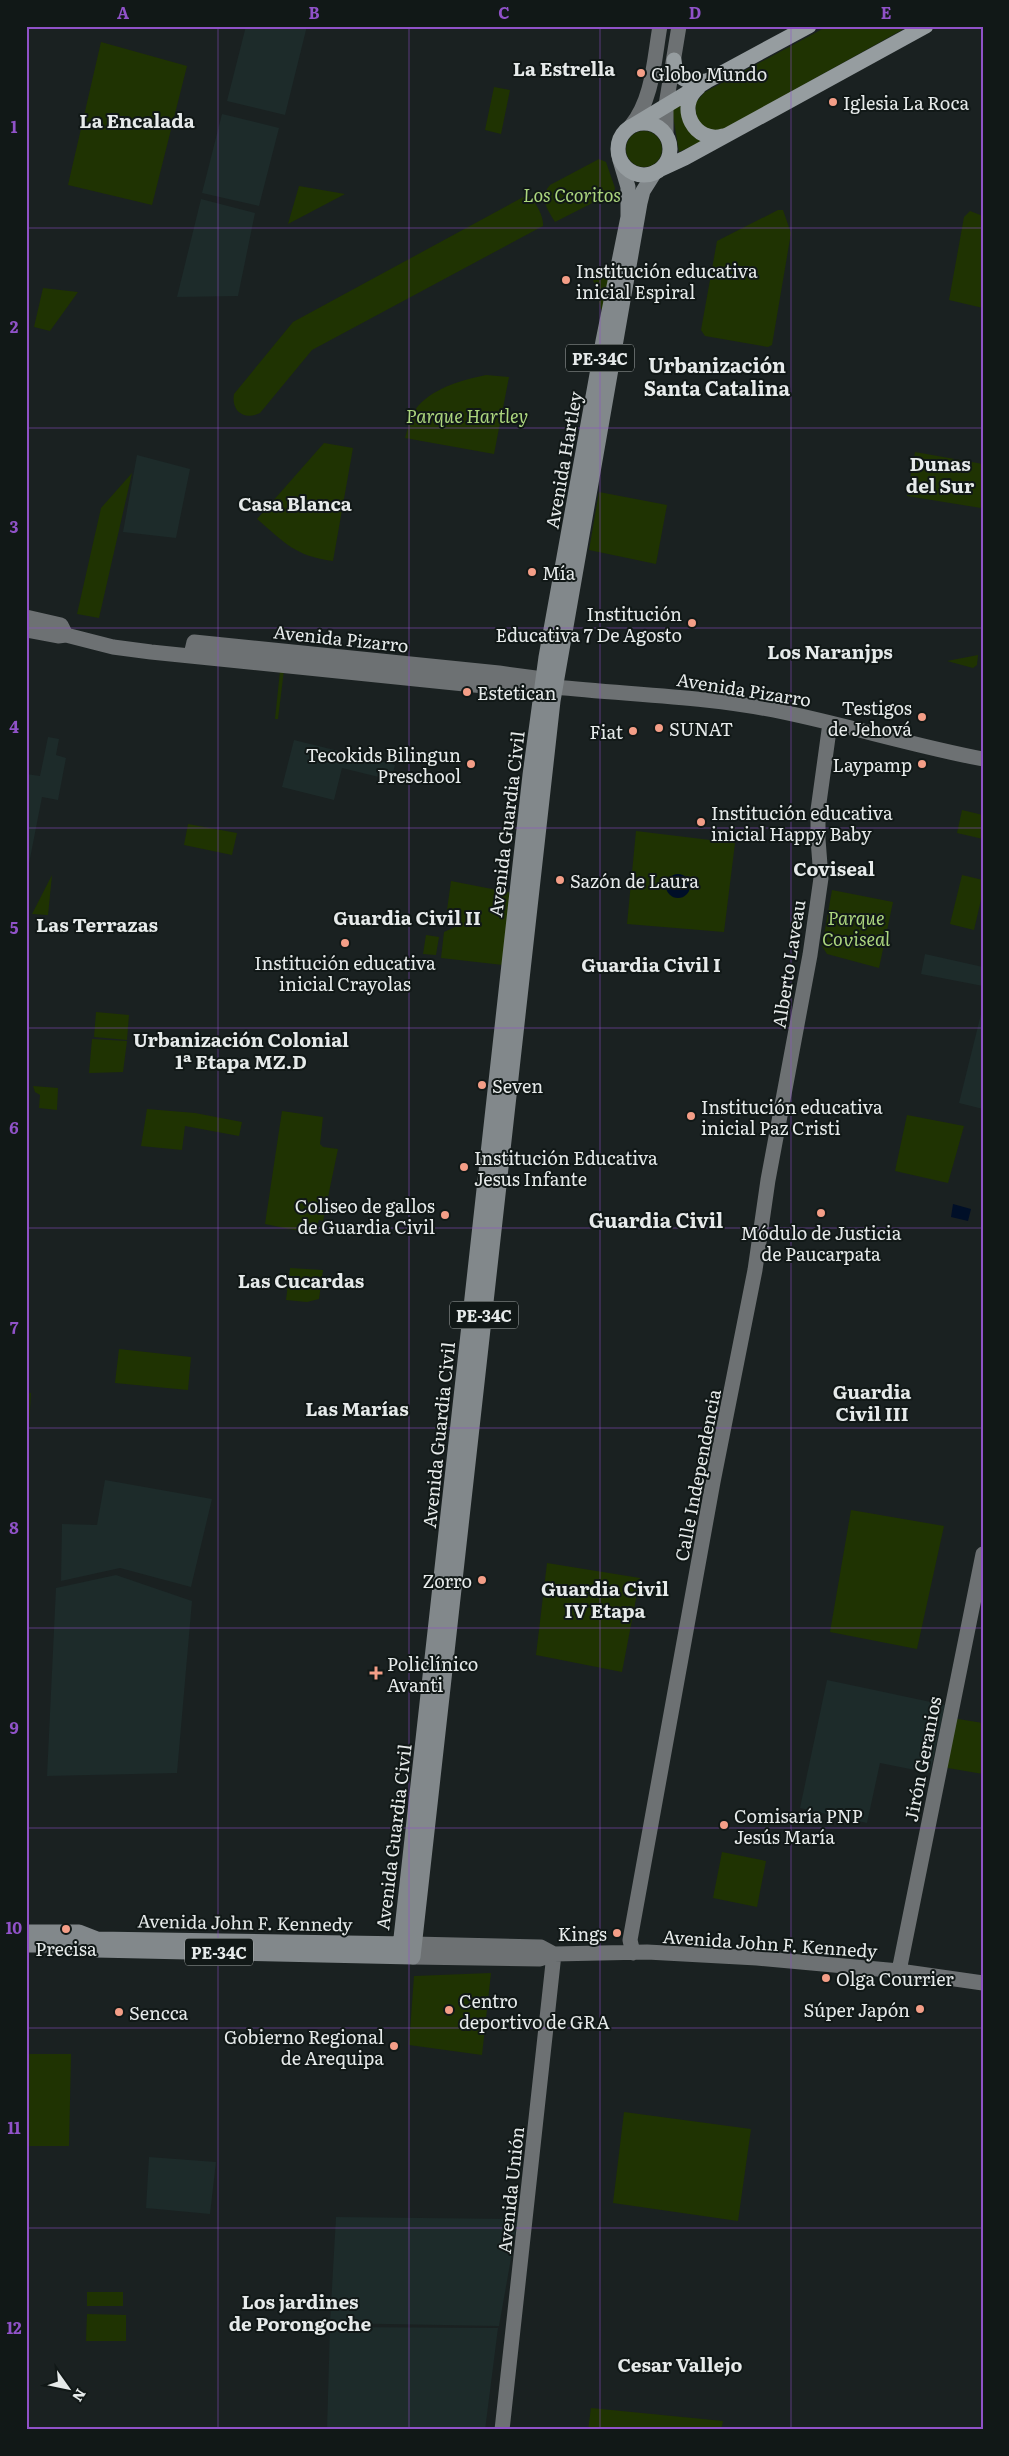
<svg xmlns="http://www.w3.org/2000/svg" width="1009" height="2456" viewBox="0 0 1009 2456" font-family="Literata,serif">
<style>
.built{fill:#1d2b2a}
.green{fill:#1f3302}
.water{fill:#000f28}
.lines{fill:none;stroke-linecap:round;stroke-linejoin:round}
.secondary{stroke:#6d7173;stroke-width:15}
.primary{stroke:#82888b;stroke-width:15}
.highway{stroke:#969da0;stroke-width:15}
.grid{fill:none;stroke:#9052c8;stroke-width:1;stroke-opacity:0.55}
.poi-dot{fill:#f49e87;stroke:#111817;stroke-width:2}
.labels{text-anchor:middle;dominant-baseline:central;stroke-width:4;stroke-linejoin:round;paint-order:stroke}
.shield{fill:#111817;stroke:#a6abab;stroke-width:1}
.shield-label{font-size:16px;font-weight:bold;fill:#e6eaea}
.poi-label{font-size:18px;fill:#e6eaea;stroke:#111817;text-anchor:start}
.park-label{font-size:18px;font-style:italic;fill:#acd67e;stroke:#111817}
.street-label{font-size:18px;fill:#e6eaea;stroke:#111817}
.neighbourhood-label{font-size:19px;font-weight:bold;fill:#e6eaea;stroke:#111817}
.quarter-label{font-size:20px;font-weight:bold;fill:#e6eaea;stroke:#111817}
.neatline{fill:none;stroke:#9052c8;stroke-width:2}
.grid-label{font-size:16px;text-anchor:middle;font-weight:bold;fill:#9052c8}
</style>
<rect width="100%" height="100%" fill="#1a2121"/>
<path class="built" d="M246 26H307L285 115 227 101Z
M222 114 279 128 259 206 202 193Z
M201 199 255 213 238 296 177 297Z
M137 455 190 469 176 538 123 532Z
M48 737 59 739 56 755 66 758 58 800 42 797 26 879V774L40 776Z
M294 740 395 765 391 780 342 768 334 800 282 787Z
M925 954 983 967V986L921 974Z
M982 1010H983V1109L959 1103Z
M105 1480 212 1499 191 1587 120 1568 61 1581 62 1524 97 1525Z
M116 1575 192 1601 177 1773 47 1776 56 1588Z
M827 1680 945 1705 930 1773 880 1763 867 1823 800 1808Z
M149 2157 216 2162 210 2214 146 2208Z
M336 2217 518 2219 499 2326 330 2323Z
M330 2327 498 2328 485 2430H327Z"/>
<path class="green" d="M828 26H909L724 129C702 134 696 123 695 103L705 92Z
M101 42 187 66 152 205 68 185Z
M494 87 510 90 501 134 485 130Z
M682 105 701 142 679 152 672 110Z
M626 149a18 18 0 1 1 36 0a18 18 0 1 1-36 0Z
M599 159 606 162 615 188 614 192 555 222C548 210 538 198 550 185Z
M299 186 345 194 288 224Z
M527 195C535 200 544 216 543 226L312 350 260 413C244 421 231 411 234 394L293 322Z
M778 210H783L791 233 772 345 768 347 705 336 701 330 717 241Z
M970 211 983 216V308L949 300 964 217Z
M611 269 604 310 601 309 592 276Z
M43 288 78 292 50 331 34 327Z
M486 375 509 377 494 454 405 438C408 428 411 414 418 406 435 387 463 380 486 375Z
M324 443 353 448 333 561C295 556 285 543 257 519Z
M915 452 983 464 981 508 907 496Z
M132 473 99 618 77 614 101 508Z
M599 492 667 505 656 564 589 550Z
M978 655 977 665 973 668 947 661Z
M284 670 278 719H275L280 671Z
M962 810 983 815V839L957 833Z
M188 824 237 833 232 855 184 845Z
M636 831 735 843 724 932 627 924Z
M52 875 48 915 32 914Z
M962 875 983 880V891L974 930 950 924Z
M451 881 512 893 503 965 441 958 444 932 457 926 458 919 453 912 447 910Z
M832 890 893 902 879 968 827 954 822 946Z
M426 935 439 937 436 955 423 954Z
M96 1012 129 1015 127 1040 94 1037Z
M92 1039 127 1041 123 1072 89 1073Z
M33 1086 58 1088 57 1110 39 1108 40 1095 35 1092Z
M147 1109 195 1113 242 1122 239 1136 185 1126 182 1150 141 1146Z
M282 1111 323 1117 320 1144 323 1147 338 1149 323 1221 319 1220 314 1234 265 1224Z
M907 1115 964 1126 948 1183 895 1171Z
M290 1268 323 1270 319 1299 307 1302 286 1300Z
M119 1349 191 1357 188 1390 115 1383Z
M26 1393H31L27 1462H26Z
M851 1510 944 1526 917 1649 830 1632Z
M547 1563 640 1578 622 1672 536 1655Z
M952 1718 983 1723V1774L942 1767Z
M722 1852 766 1861 757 1907 713 1898Z
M491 1973 482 2055 409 2045 414 1976Z
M26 2054H71L69 2146H26Z
M624 2112 751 2129 738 2221 613 2203Z
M87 2292H123V2306H87Z
M87 2314 126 2315V2341H86Z
M591 2408 723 2421 721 2430H588Z"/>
<path class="water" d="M666 886a12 12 0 1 1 24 0a12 12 0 1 1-24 0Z
M953 1204 971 1209 968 1221 951 1217Z"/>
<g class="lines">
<path class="secondary" d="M631 126C653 99 654 60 660 26
M666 135V105L679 26
M26 617 61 625 66 635
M26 630 58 636 66 635 113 647 151 652 541 692 554 687
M191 655 194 642 499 673 543 679 555 687C631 695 708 696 783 712 850 726 915 746 983 759
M414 1944 541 1947 554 1954
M633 1953 630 1940 713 1482 755 1270 768 1180 810 955 821 878 818 839V810L830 723
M413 1957 540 1959 554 1954 647 1952 757 1958 899 1971 983 1983
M899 1971 983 1554
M502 2430 554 1954"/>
<path class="primary" d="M26 1932H79L97 1939 408 1944
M26 1945H79L96 1950 413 1957 553 701 640 203 643 191 655 172
M399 1956 530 775 546 657 603 341 628 217V187L620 160"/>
<path class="highway" d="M674 60C675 78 688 85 705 81
M698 88C675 107 695 144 723 136
M618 149a26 26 0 1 1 52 0a26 26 0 1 1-52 0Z
M634 125 707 81 809 26
M659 170 685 158 926 26"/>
</g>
<path class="grid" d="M218 26V2430M409 26V2430M600 26V2430M791 26V2430M26 228H983M26 428H983M26 628H983M26 828H983M26 1028H983M26 1228H983M26 1428H983M26 1628H983M26 1828H983M26 2028H983M26 2228H983"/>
<g class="poi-dot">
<circle cx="641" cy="73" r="5"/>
<circle cx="833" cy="102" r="5"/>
<circle cx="566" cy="280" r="5"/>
<circle cx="532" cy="572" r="5"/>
<circle cx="692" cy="623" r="5"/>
<circle cx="467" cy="692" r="5"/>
<circle cx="922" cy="717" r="5"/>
<circle cx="659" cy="728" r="5"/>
<circle cx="633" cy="731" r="5"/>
<circle cx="471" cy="764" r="5"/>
<circle cx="922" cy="764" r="5"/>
<circle cx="701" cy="822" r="5"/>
<circle cx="560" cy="880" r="5"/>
<circle cx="345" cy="943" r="5"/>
<circle cx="482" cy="1085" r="5"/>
<circle cx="691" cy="1116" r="5"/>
<circle cx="464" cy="1167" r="5"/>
<circle cx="821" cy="1213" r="5"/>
<circle cx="445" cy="1215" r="5"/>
<circle cx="482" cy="1580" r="5"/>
<path d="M373.5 1665.5h5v5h5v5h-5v5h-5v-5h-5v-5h5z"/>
<circle cx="724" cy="1825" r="5"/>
<circle cx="66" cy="1929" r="5"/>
<circle cx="617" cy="1933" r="5"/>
<circle cx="826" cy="1978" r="5"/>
<circle cx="920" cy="2009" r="5"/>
<circle cx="449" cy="2010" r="5"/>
<circle cx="119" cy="2012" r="5"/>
<circle cx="394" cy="2046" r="5"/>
</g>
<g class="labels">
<g class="shield">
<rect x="566" y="344.5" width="68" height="27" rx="4"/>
<rect x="450" y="1301.5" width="68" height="27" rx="4"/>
<rect x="185" y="1938.5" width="68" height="27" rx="4"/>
</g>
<g class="shield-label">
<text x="600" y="358">PE-34C</text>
<text x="484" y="1315">PE-34C</text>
<text x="219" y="1952">PE-34C</text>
</g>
<g class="poi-label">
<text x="651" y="73">Globo Mundo</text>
<text x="843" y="102">Iglesia La Roca</text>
<text x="576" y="270">Institución educativa<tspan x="576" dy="21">inicial Espiral</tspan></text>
<text x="542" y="572">Mía</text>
<text x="682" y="613" text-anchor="end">Institución<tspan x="682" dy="21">Educativa 7 De Agosto</tspan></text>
<text x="477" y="692">Estetican</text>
<text x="912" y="707" text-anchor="end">Testigos<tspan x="912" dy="21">de Jehová</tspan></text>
<text x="669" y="728">SUNAT</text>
<text x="623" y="731" text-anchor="end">Fiat</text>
<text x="461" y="754" text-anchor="end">Tecokids Bilingun<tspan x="461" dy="21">Preschool</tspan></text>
<text x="912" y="764" text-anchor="end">Laypamp</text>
<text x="711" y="812">Institución educativa<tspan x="711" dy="21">inicial Happy Baby</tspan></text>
<text x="570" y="880">Sazón de Laura</text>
<text x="345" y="962" text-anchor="middle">Institución educativa<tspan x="345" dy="21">inicial Crayolas</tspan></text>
<text x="492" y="1085">Seven</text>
<text x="701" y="1106">Institución educativa<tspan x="701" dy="21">inicial Paz Cristi</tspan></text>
<text x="474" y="1157">Institución Educativa<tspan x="474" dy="21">Jesus Infante</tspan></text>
<text x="435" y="1205" text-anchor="end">Coliseo de gallos<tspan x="435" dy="21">de Guardia Civil</tspan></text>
<text x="821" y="1232" text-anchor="middle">Módulo de Justicia<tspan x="821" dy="21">de Paucarpata</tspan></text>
<text x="472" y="1580" text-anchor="end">Zorro</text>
<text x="387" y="1663">Policlínico<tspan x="387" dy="21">Avanti</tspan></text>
<text x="734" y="1815">Comisaría PNP<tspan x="734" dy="21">Jesús María</tspan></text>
<text x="607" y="1933" text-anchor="end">Kings</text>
<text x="66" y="1948" text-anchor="middle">Precisa</text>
<text x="836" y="1978">Olga Courrier</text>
<text x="459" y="2000">Centro<tspan x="459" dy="21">deportivo de GRA</tspan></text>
<text x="910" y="2009" text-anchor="end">Súper Japón</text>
<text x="129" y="2012">Sencca</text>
<text x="384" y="2036" text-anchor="end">Gobierno Regional<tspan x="384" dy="21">de Arequipa</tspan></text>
</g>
<g class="park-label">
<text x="572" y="194">Los Ccoritos</text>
<text x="467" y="415">Parque Hartley</text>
<text x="856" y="917">Parque<tspan x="856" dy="21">Coviseal</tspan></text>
</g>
<g class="street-label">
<text transform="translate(563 460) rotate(-80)">Avenida Hartley</text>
<text transform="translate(341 638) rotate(6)">Avenida Pizarro</text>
<text transform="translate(744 689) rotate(9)">Avenida Pizarro</text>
<text transform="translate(506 824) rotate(-83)">Avenida Guardia Civil</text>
<text transform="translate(788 964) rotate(-81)">Alberto Laveau</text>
<text transform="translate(438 1435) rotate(-84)">Avenida Guardia Civil</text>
<text transform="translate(697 1475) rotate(-79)">Calle Independencia</text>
<text transform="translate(922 1759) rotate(-79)">Jirón Geranios</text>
<text transform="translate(393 1837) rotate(-83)">Avenida Guardia Civil</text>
<text transform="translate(245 1922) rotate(1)">Avenida John F. Kennedy</text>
<text transform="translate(770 1943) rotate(4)">Avenida John F. Kennedy</text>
<text transform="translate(510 2190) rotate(-84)">Avenida Unión</text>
</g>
<g class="neighbourhood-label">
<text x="564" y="68">La Estrella</text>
<text x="137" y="120">La Encalada</text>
<text x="940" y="463">Dunas<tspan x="940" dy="22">del Sur</tspan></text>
<text x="295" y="503">Casa Blanca</text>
<text x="830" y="651">Los Naranjps</text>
<text x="834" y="868">Coviseal</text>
<text x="407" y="917">Guardia Civil II</text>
<text x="97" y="924">Las Terrazas</text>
<text x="651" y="964">Guardia Civil I</text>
<text x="241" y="1039">Urbanización Colonial<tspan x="241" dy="22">1ª Etapa MZ.D</tspan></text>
<text x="301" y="1280">Las Cucardas</text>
<text x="872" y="1391">Guardia<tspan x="872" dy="22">Civil III</tspan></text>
<text x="357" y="1408">Las Marías</text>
<text x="605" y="1588">Guardia Civil<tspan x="605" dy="22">IV Etapa</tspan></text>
<text x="300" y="2301">Los jardines<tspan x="300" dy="22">de Porongoche</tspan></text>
<text x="680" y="2364">Cesar Vallejo</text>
</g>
<g class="quarter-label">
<text x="717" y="364">Urbanización<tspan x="717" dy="23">Santa Catalina</tspan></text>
<text x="656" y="1219">Guardia Civil</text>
</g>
</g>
<rect width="1009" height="2456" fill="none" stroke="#111817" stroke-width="55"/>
<g transform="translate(68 2388) rotate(123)" stroke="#111817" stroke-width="4" paint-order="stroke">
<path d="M0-4L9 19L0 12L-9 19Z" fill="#e6eaea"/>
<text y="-8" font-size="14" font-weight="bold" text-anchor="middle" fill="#e6eaea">N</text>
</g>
<rect x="28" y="28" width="954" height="2400" class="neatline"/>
<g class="grid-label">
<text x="123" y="19">A</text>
<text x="314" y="19">B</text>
<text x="504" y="19">C</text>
<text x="695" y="19">D</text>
<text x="886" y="19">E</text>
<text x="14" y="133">1</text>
<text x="14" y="333">2</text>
<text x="14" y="533">3</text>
<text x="14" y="733">4</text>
<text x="14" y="934">5</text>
<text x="14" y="1134">6</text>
<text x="14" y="1334">7</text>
<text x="14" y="1534">8</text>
<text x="14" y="1734">9</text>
<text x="14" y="1934">10</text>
<text x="14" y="2134">11</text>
<text x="14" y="2334">12</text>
</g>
</svg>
